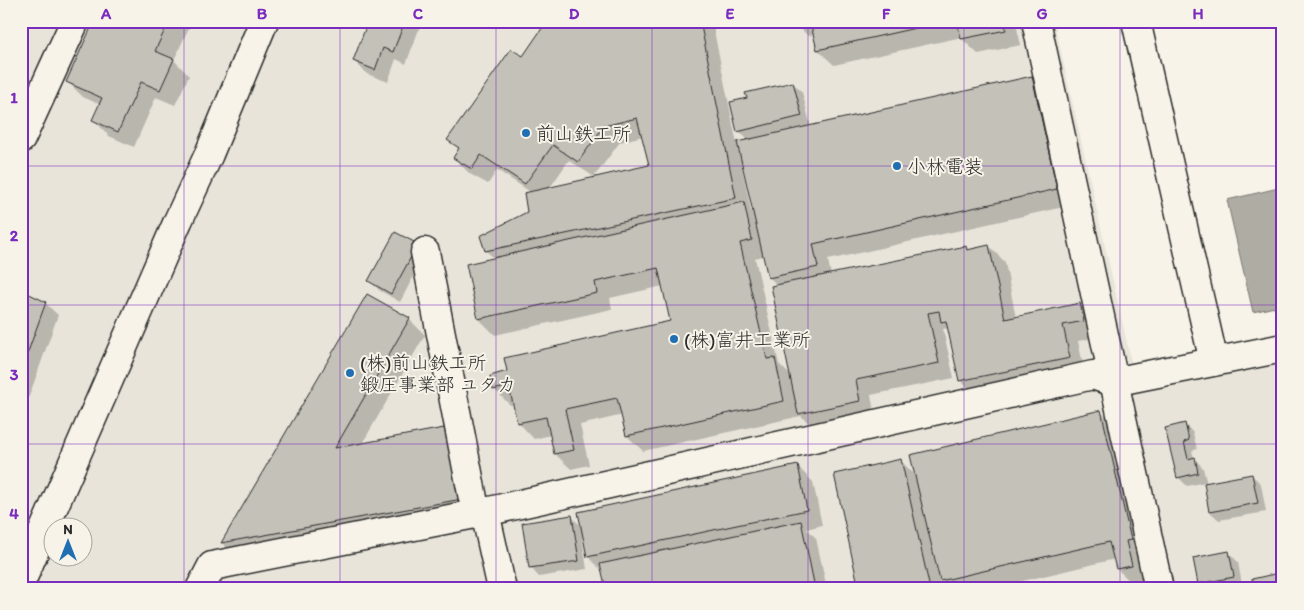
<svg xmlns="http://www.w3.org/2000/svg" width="1304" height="610" viewBox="0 0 1304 610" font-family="Itim,'Klee One',sans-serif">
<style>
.built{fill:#e8e4da;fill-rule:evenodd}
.water{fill:#afaca4;stroke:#7a7874}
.shadow{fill:#0003;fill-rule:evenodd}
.building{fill:#c4c1b9;stroke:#2b2b2b}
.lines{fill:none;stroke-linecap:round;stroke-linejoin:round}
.minor-casing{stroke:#2b2b2b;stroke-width:31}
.minor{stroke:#f7f3e8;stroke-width:28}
.grid{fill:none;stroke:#7b2cbf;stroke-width:1;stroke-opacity:0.55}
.poi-dot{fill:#1f6fb2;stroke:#f7f3e8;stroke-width:2}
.labels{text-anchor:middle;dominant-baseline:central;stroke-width:4;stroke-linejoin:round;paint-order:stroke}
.poi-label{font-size:19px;fill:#2b2b2b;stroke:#f7f3e8;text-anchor:start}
.neatline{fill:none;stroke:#7b2cbf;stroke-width:2}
.grid-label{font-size:16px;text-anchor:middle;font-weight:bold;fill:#7b2cbf}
</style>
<rect width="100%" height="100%" fill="#f7f3e8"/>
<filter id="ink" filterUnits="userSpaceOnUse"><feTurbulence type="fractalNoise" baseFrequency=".02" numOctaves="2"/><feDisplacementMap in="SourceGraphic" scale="10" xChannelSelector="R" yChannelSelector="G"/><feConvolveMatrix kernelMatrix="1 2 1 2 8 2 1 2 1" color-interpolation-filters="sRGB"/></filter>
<g filter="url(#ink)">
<path class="built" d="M21 21H1054L1137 387 1283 356V589H21ZM52 528H82V558H52Z"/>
<path class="water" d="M1283 187V305L1253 312 1227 200Z"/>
<path class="shadow" d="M95 21H192L174 60 189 76 175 105 156 97 134 147 109 136 94 120 101 105 83 97 67 81Z
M369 21H422L406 64 396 59 388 82 367 74 354 61Z
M548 21H712L737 144 749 141 739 131 793 83 802 92 811 127 1031 77 1047 93 1072 205 828 260 831 275 966 247 969 250 989 246 1005 262 1016 318 1080 305 1095 320 1099 337 1078 341 1085 374 976 396 960 380 949 328 943 329 954 378 871 395 875 417 815 429 801 416 643 451 627 436 623 415 580 425 589 465 571 469 555 454 551 435 534 439 519 423 514 404 510 405 494 389 671 322 663 286 610 298 612 309 495 335 479 319 467 265 495 259 486 251 528 213 532 193 497 170 488 184 470 174 454 158 460 150 449 139 523 58ZM643 136 650 166 549 189 569 160 594 177 620 142ZM741 163H743L755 215 751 211ZM764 256 769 277 778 286 791 376 779 364 755 258Z
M793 21H1031L1032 25 1017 28 1021 45 978 54 962 39V37L834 65 818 50 815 35 808 36Z
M396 233 426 253 400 302 379 290 370 281Z
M21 292 45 303 58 315 21 419Z
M368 295 409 319 425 335 362 444 443 429 459 445 477 515 238 558 222 543Z
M1100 411 1116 427 1147 581 1133 584 1117 569 1115 559 989 589H949L939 579 941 589H860L901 461 916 476Z
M1185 424 1193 433 1197 449 1192 451 1194 458 1203 468 1207 484 1252 475 1261 484 1266 512 1219 520 1210 512 1205 482 1187 486 1178 477Z
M797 466 813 482 822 525 807 529 816 538 827 589H607L603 572 588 557 584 537 582 538 587 569 539 577 531 568 571 516 582 527Z
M1229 553 1238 562 1242 585 1224 589H1205L1199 583Z"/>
<path class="building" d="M94 21H169L155 51 174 59 160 90 141 82 118 132 92 120 102 98 66 82Z
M368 21H405L393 52 383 48 375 70 353 61Z
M547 21H700L736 198 485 251 480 236 527 212 524 193 649 165 637 118 604 126 578 162 553 145 525 184 481 155 472 169 453 158 459 148 447 140 511 49 523 56Z
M810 21H947L817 50Z
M957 21H1004L1006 30 961 39Z
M1032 76 1057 189 813 244 818 267 768 278 737 142Z
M793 82 802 116 737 132 730 102 747 98 745 93Z
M744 202 752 240 740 243 767 359 775 358 784 401 626 436 617 398 565 409 574 450 554 454 546 417 517 423 509 386 493 390 490 376 507 371 504 358 670 321 658 268 595 282 597 293 478 319 466 264Z
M395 232 418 244 391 294 368 281Z
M989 245 1005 319 1080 303 1084 321 1063 325 1070 358 959 381 946 321 941 322 939 311 928 313 939 363 856 380 860 401 798 414 771 286 966 246 967 250Z
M21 290 46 302 21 371Z
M367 294 410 318 335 448 444 428 462 499 221 543Z
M1101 410 1131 540 1126 541 1132 566 1116 569 1109 542 940 581 910 455Z
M1185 423 1189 440 1184 442 1188 459 1195 457 1198 473 1177 478 1165 428Z
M901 459 930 589H859L834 474Z
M798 465 807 510 587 557 578 512Z
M1252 474 1258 503 1209 512 1204 483Z
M572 515 579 561 529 568 522 523Z
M801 521 815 588 810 589H606L600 564Z
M1229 551 1234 577 1198 584 1193 558Z
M1283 572V589H1254L1252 579Z"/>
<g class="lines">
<defs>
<path id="minor" d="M1036 21 1159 589
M1136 21 1214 362
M21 139 75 21
M425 252 476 514
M485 512 502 589
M21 582 178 221 209 154 264 21
M200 589 212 566 485 512 1093 375 1113 382 1283 348"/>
</defs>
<use href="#minor" class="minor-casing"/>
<use href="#minor" class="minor"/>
</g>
</g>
<path class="grid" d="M184 21V589M340 21V589M496 21V589M652 21V589M808 21V589M964 21V589M1120 21V589M21 166H1283M21 305H1283M21 444H1283"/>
<g class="poi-dot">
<circle cx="526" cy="133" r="5"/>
<circle cx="897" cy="166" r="5"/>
<circle cx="674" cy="339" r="5"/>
<circle cx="350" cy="373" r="5"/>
</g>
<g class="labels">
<g class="poi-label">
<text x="536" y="133">前山鉄工所</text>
<text x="907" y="166">小林電装</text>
<text x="684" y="339">(株)富井工業所</text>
<text x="360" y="362">(株)前山鉄工所<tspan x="360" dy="22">鍛圧事業部 ユタカ</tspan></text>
</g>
</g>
<rect width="1304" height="610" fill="none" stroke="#f7f3e8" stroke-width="55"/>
<g transform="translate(68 542)"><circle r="24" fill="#f7f3e8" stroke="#a5a39c"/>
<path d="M0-4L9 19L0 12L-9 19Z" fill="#1f6fb2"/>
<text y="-8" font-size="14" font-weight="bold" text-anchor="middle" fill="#2b2b2b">N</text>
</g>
<rect x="28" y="28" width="1248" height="554" class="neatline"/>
<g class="grid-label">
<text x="106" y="19">A</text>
<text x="262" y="19">B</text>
<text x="418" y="19">C</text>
<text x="574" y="19">D</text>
<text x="730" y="19">E</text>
<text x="886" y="19">F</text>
<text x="1042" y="19">G</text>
<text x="1198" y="19">H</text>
<text x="14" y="103">1</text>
<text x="14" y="241">2</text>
<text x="14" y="380">3</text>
<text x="14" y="519">4</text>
</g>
</svg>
